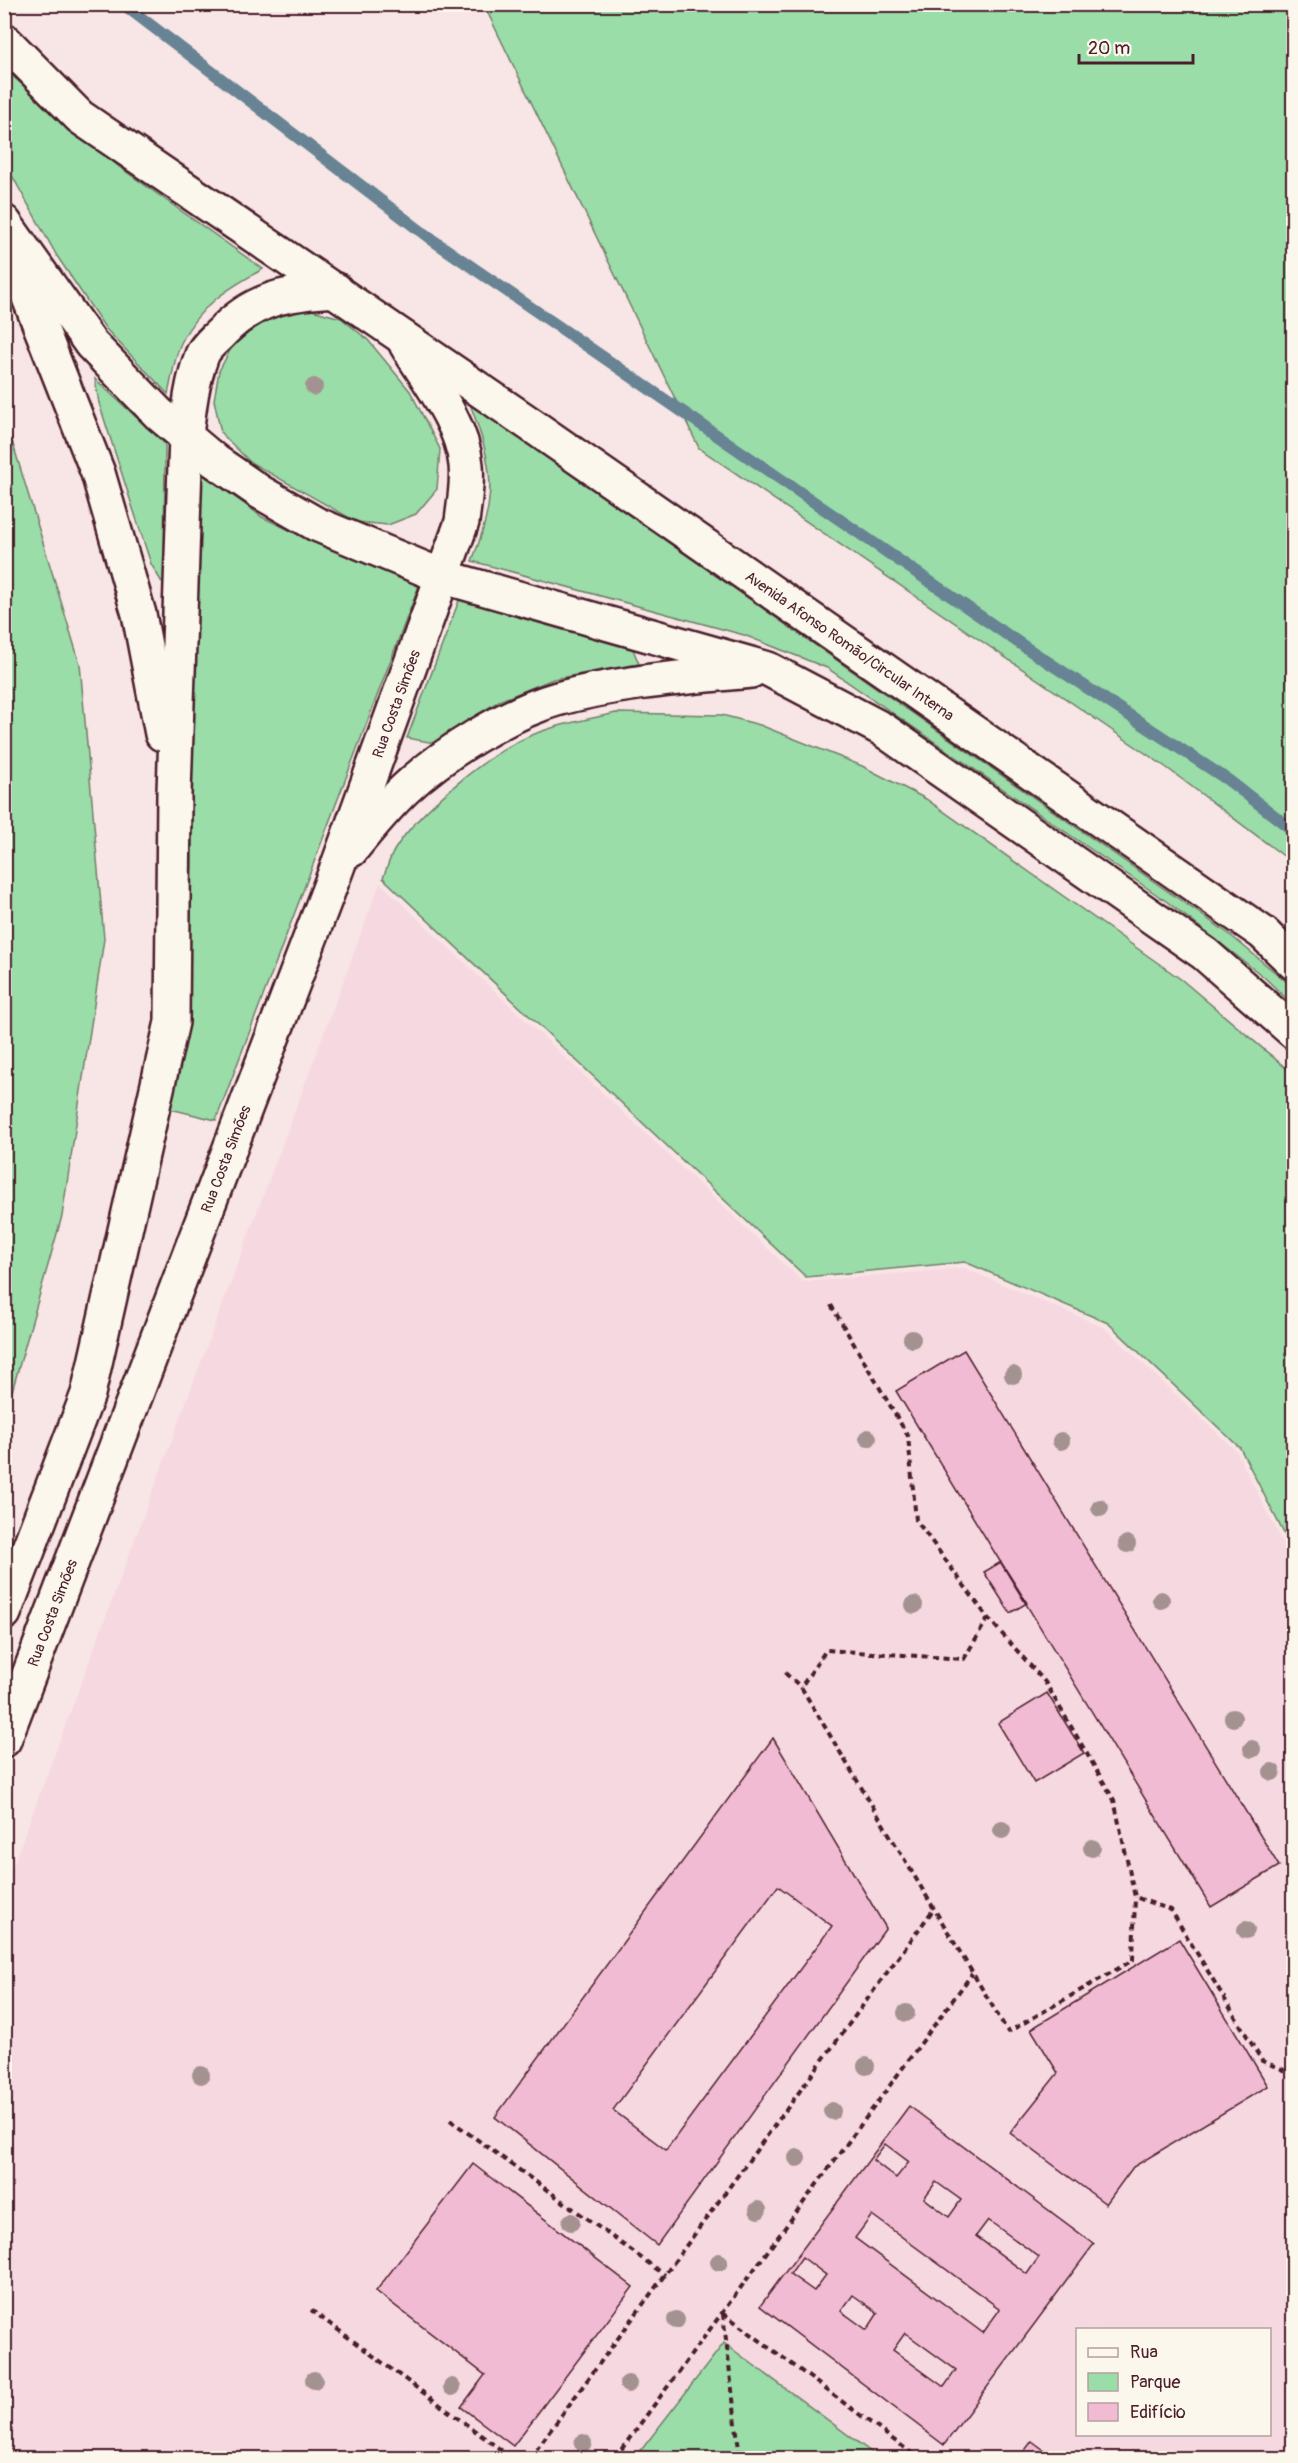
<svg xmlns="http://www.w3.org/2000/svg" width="1298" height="2463" viewBox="0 0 1298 2463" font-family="Pangolin,sans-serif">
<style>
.built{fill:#f6d8e0;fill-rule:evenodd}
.green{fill:#9adda8;stroke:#727e6a;stroke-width:1.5}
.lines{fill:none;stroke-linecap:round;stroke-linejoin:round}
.stream{stroke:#678393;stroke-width:12}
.building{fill:#f2bbd4;stroke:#4a1f2b;stroke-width:1.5;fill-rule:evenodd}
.primary-casing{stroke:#4a1f2b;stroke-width:38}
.path{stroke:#4a1f2b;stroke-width:4;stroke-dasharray:6 4.5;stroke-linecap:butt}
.primary{stroke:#fbf7ec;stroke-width:33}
.tree{fill:#a39290}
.labels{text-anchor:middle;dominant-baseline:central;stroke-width:4.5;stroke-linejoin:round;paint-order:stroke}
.street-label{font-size:15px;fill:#4a1f2b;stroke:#fbf7ec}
</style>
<rect width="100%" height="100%" fill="#f8e5e5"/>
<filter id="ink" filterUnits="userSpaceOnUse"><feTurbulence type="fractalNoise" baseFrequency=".0167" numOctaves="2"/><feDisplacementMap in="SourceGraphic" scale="12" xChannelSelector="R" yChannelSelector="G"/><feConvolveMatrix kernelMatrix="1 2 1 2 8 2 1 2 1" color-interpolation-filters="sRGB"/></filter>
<g filter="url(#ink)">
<path class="built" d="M380 883 803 1282 964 1268 1105 1328 1236 1451 1293 1563V2458H50L5 2446 4 1890ZM1078 2330H1270V2434H1078Z"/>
<path class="green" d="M484 5H1293V863L1167 768 699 448Z
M4 69 118 166 263 269C229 288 198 306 181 343 174 358 172 378 168 394L106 329 57 256 5 163Z
M308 309 341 318 368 340 410 391 440 449 437 489 416 514 388 525 357 522 250 462 221 433 214 400 219 371 236 339 269 318Z
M95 379 165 444 164 586 151 564 99 403Z
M470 404 1229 934 1293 987V1005L1264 977 1166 901 827 668 744 635 472 561C498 497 494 468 470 404Z
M5 418 80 664 104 939 62 1216 5 1416Z
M194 466 262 517 323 546 420 583 216 1120 170 1109 188 975 192 862Z
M460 598 632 647 639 664 553 679 499 701 434 743 407 738Z
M616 713 722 715 760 725 862 766 926 799 1182 980 1293 1074V1551L1240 1448 1108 1323 965 1262 806 1277 383 878C387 868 390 857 395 849 418 812 485 757 523 739 552 725 585 720 616 713Z
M724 2343 879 2458H635Z"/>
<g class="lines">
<path class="stream" d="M123 4 431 239 1028 649 1228 780 1294 831"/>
</g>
<path class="building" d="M964 1350 1279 1866 1211 1907 896 1391Z
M1001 1562 1027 1603 1010 1613 984 1572Z
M1047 1693 1084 1753 1034 1783 998 1723Z
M773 1738 886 1928 657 2245 495 2117ZM778 1886 832 1926 666 2150 613 2110Z
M1179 1939 1268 2086 1133 2167 1106 2204 1010 2133 1058 2073 1031 2029Z
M909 2106 1094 2244 944 2445 760 2306ZM885 2144 909 2162 896 2178 873 2160ZM936 2182 961 2200 949 2217 924 2198ZM872 2215 1000 2309 983 2333 855 2238ZM988 2220 1039 2257 1027 2274 976 2236ZM802 2257 826 2275 814 2291 790 2274ZM853 2295 878 2313 867 2330 841 2311ZM905 2333 956 2370 944 2387 893 2350Z
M473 2164 633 2287 513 2446 461 2407 485 2375 376 2291Z
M1032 2441 1055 2458H1019Z"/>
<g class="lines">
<defs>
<g id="primary">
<path id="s1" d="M4 40 80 117 527 422 1263 933 1294 963"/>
<path d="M4 222 91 344 159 414 215 461 260 492 316 524 444 577 768 669 882 729 1205 954 1294 1032"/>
<path d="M11 252 98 473 139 614 162 734"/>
<path d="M351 850C368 829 386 807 405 789 443 753 508 713 557 699 617 682 689 677 751 671"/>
<path d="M4 1613 88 1394 172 1022 174 792 186 436C189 408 192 381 202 355 205 347 214 340 220 334 255 297 288 293 336 290"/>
<path id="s2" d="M4 1740 337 868 462 522C464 503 468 484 466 465 462 422 428 381 406 344"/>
</g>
</defs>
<use href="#primary" class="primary-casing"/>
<path class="path" d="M831 1305 908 1436 916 1520 988 1618 1045 1682 1114 1800 1135 1897 1171 1910 1262 2061 1294 2074
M988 1618 964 1659 826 1650 801 1687 1008 2032 1133 1960 1135 1897
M785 1673 801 1687
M450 2120 665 2275
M311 2310 512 2458
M723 2313 918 2458
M723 2314 740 2458
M530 2458 933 1910
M615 2458 972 1974
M765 2458 784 2456 785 2458"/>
<use href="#primary" class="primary"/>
</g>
<g class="tree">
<circle cx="314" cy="387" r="9"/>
<circle cx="912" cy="1339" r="9"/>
<circle cx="1013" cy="1375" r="9"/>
<circle cx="868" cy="1438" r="9"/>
<circle cx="1061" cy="1441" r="9"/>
<circle cx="1100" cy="1508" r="9"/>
<circle cx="1127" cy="1544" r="9"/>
<circle cx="1161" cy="1600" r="9"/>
<circle cx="914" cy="1605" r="9"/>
<circle cx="1233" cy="1718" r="9"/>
<circle cx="1252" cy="1749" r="9"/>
<circle cx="1272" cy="1772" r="9"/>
<circle cx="1002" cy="1830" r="9"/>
<circle cx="1092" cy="1848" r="9"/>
<circle cx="1246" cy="1930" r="9"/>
<circle cx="906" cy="2013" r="9"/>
<circle cx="866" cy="2066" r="9"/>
<circle cx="201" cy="2075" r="9"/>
<circle cx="832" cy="2111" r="9"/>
<circle cx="797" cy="2158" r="9"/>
<circle cx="758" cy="2210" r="9"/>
<circle cx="571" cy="2222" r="9"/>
<circle cx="719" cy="2262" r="9"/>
<circle cx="676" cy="2320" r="9"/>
<circle cx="314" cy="2380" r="9"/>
<circle cx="628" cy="2384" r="9"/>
<circle cx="452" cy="2387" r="9"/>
<circle cx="583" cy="2443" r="9"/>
</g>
</g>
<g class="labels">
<g class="street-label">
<text stroke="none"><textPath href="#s1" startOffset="1042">Avenida Afonso Romão/Circular Interna</textPath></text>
<text stroke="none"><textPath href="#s2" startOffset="1108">Rua Costa Simões</textPath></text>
<text stroke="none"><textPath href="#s2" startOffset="622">Rua Costa Simões</textPath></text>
<text stroke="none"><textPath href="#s2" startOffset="136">Rua Costa Simões</textPath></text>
</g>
</g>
<rect width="1298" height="2463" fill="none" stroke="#fbf7ec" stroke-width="24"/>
<rect x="12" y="12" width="1274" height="2439" fill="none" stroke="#4a1f2b" stroke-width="2" filter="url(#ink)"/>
<rect x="1076" y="2328" width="195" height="108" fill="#fbf7ec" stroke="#b4a19f" stroke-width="1.5"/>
<rect x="1088" y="2348" width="30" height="9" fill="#fbf7ec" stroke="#b4a19f" stroke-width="1.5"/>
<text x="1130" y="2358" font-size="18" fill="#4a1f2b">Rua</text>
<rect x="1088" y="2373" width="30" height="18" fill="#9adda8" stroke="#b4a19f" stroke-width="1.5"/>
<text x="1130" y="2388" font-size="18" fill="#4a1f2b">Parque</text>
<rect x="1088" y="2403" width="30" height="18" fill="#f2bbd4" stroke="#b4a19f" stroke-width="1.5"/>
<text x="1130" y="2418" font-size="18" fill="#4a1f2b">Edifício</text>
<path d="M1079 54v9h114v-9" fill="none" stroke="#4a1f2b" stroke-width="3"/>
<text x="1088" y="54" font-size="18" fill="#4a1f2b" stroke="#fbf7ec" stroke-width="4.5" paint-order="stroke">20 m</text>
</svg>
